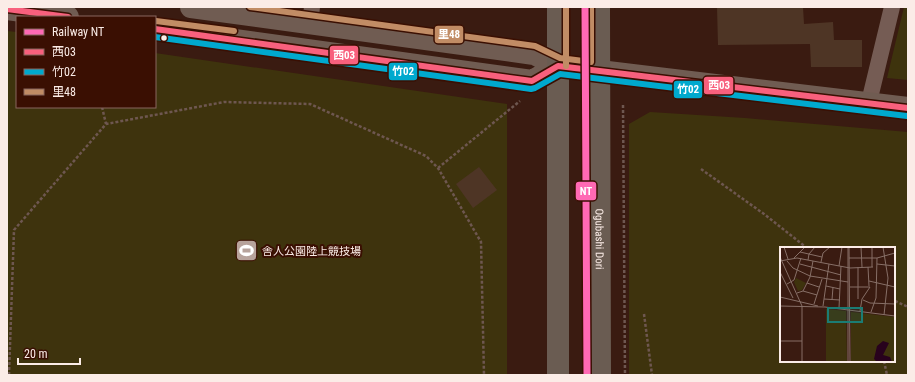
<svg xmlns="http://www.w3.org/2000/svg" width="915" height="382" viewBox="0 0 915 382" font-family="'Roboto Condensed','Noto Sans JP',sans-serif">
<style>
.green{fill:#3e330d;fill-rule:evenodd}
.building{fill:#4e3525}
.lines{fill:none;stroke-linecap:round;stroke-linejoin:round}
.path{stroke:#6e5750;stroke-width:2.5;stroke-dasharray:3 2;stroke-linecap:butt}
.street{stroke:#755c54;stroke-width:16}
.secondary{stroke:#705c52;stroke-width:22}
.primary{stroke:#6a5c52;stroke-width:22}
.bus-1-casing{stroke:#3a0f02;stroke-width:9}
.bus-2-casing{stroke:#3a0f02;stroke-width:9}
.bus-3-casing{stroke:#3a0f02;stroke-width:9}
.bus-1{stroke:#f8607d;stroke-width:6}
.bus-2{stroke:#00a9ce;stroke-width:6}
.bus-3{stroke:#c18c65;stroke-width:6}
.rail-1-casing{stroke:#3a0f02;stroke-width:10}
.rail-1{stroke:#ff69b4;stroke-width:7}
.bus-dot{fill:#fbece7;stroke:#3a0f02;stroke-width:1.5}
.labels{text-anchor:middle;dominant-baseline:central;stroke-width:4;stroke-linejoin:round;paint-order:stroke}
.street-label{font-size:11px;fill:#fbece7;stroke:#3a0f02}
.poi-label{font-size:11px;fill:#fbece7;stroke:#3a0f02;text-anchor:start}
.inset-road{fill:none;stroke:#876f67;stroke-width:1}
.view{fill:#1b7c74;fill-opacity:0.15;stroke:#1b7c74;stroke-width:2}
.inset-edge{fill:none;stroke:#fbece7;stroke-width:2}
.line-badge{stroke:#3a0f02;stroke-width:1.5}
.badge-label{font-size:11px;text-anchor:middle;font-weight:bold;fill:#fff}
</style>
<rect width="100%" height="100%" fill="#3a1b11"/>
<path class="green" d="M904 7H908V80L887 78Z
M7 31 17 32V107H155V53L507 104V375H7Z
M650 112 745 118 908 132V375H629V124ZM781 248H894V361H781Z"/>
<path class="building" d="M717 7H803L804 24 833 22 834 40H862V67H811L810 44 718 45Z
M479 167 497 190 473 208 456 184Z"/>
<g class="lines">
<path class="path" d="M623 105 625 375
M102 107 106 124
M438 168 520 101
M701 169 764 214 807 248
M895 301 908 307
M644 314 652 375
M884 361 887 375
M9 375 14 230 106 124 224 102 310 104 426 156 438 168 481 242 484 375"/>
<path class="street" d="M310 23 312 7
M869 102 892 7"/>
<path class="secondary" d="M191 7 534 54 558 66 908 108
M7 9 68 17
M155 29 532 81 558 66"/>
<g class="primary">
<path d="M558 7V375"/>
<path id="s1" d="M599 7 600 375"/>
</g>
<defs>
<path id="bus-1" d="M7 9 68 17
M155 29 532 81 558 66 908 108"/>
<path id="bus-2" d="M155 37 531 89 535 88 560 74 907 116"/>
<path id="bus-3" d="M250 7 535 46 560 58 591 62V7
M566 7V66
M156 21 234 31"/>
</defs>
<use href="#bus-1" class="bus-1-casing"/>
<use href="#bus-2" class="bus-2-casing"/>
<use href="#bus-3" class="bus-3-casing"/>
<use href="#bus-1" class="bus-1"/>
<use href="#bus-2" class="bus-2"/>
<use href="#bus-3" class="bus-3"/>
<defs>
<path id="rail-1" d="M585 7 587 375"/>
</defs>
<use href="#rail-1" class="rail-1-casing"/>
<use href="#rail-1" class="rail-1"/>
</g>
<defs>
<symbol id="stadium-square" viewBox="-11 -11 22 22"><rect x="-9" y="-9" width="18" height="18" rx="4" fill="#b7a39c" stroke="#3a0f02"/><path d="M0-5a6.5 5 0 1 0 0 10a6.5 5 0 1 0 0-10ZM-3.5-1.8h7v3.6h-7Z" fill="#fff"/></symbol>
</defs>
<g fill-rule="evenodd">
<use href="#stadium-square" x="234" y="238" width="25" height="25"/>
</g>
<circle class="bus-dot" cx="164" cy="38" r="3.5"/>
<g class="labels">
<g class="street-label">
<text stroke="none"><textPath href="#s1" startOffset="232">Ogubashi Dori</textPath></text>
</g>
<g class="poi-label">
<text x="262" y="251">舎人公園陸上競技場</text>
</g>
</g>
<g transform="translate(780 247)">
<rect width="115" height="115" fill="#3a1b11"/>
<path d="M16 31 26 36 22 43 18 44 14 35ZM46 62 66 64 67 115H46ZM71 65 115 70V115H71Z" fill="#3e330d"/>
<path d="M103 94 109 96 103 108 110 110 112 115H97L94 112 97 99Z" fill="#28021d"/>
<path class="inset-road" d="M4 0 8 12M68 0V115M69 0 70 115M81 0 82 20M103 0 108 31 104 68M20 5 42 10M0 10 22 59V115M14 11 25 0M69 11H97L115 6M28 13 29 7 35 0M0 14 17 11 70 21M7 14 13 21 30 29 68 35M41 15 43 6 50 0M20 17 61 28M97 17 115 19M59 19 62 0M78 20V52M88 20 89 39M92 20V0M70 21 93 20M0 25 13 51M89 34 115 40M115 35V64M27 36 39 40M7 37 14 33 21 11M46 39 60 42M70 40H90L82 52 80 64M23 44 37 48M17 46 23 44 30 30 33 14M0 50 38 59M44 52 60 53M52 53 53 40M83 53 90 56 115 57M34 57 42 32M0 59 45 60 115 69M43 59 49 17M59 61 61 19M91 65 96 51 97 11M0 94H22"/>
<path class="view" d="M48 61H82V75H48Z"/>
<rect width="115" height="115" class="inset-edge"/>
</g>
<g class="line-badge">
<rect x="434" y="25" width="30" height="19" rx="4" fill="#c18c65"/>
<rect x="329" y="45" width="30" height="20" rx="4" fill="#f8607d"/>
<rect x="388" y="62" width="30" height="19" rx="4" fill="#00a9ce"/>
<rect x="703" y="76" width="31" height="19" rx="4" fill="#f8607d"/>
<rect x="673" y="80" width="30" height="19" rx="4" fill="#00a9ce"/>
<rect x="575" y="181" width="22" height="20" rx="4" fill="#ff69b4"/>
</g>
<g class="badge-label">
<text x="449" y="38">里48</text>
<text x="344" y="59">西03</text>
<text x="403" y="75">竹02</text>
<text x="719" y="89">西03</text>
<text x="688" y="93">竹02</text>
<text x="586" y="195">NT</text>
</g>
<rect width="915" height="382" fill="none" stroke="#fbece7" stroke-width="16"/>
<rect x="16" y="16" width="140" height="92" fill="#3a0f02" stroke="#87675e"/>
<rect x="24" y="29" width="20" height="6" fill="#ff69b4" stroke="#87675e"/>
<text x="52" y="36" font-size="12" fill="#fbece7">Railway NT</text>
<rect x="24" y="49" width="20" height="6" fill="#f8607d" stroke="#87675e"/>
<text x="52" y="56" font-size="12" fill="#fbece7">西03</text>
<rect x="24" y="69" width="20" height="6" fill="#00a9ce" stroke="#87675e"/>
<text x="52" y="76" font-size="12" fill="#fbece7">竹02</text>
<rect x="24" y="89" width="20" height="6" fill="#c18c65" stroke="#87675e"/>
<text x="52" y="96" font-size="12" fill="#fbece7">里48</text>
<path d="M18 358v6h62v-6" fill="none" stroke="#fbece7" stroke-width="2"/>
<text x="24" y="358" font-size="12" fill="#fbece7" stroke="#3a0f02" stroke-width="3" paint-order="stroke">20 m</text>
</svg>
